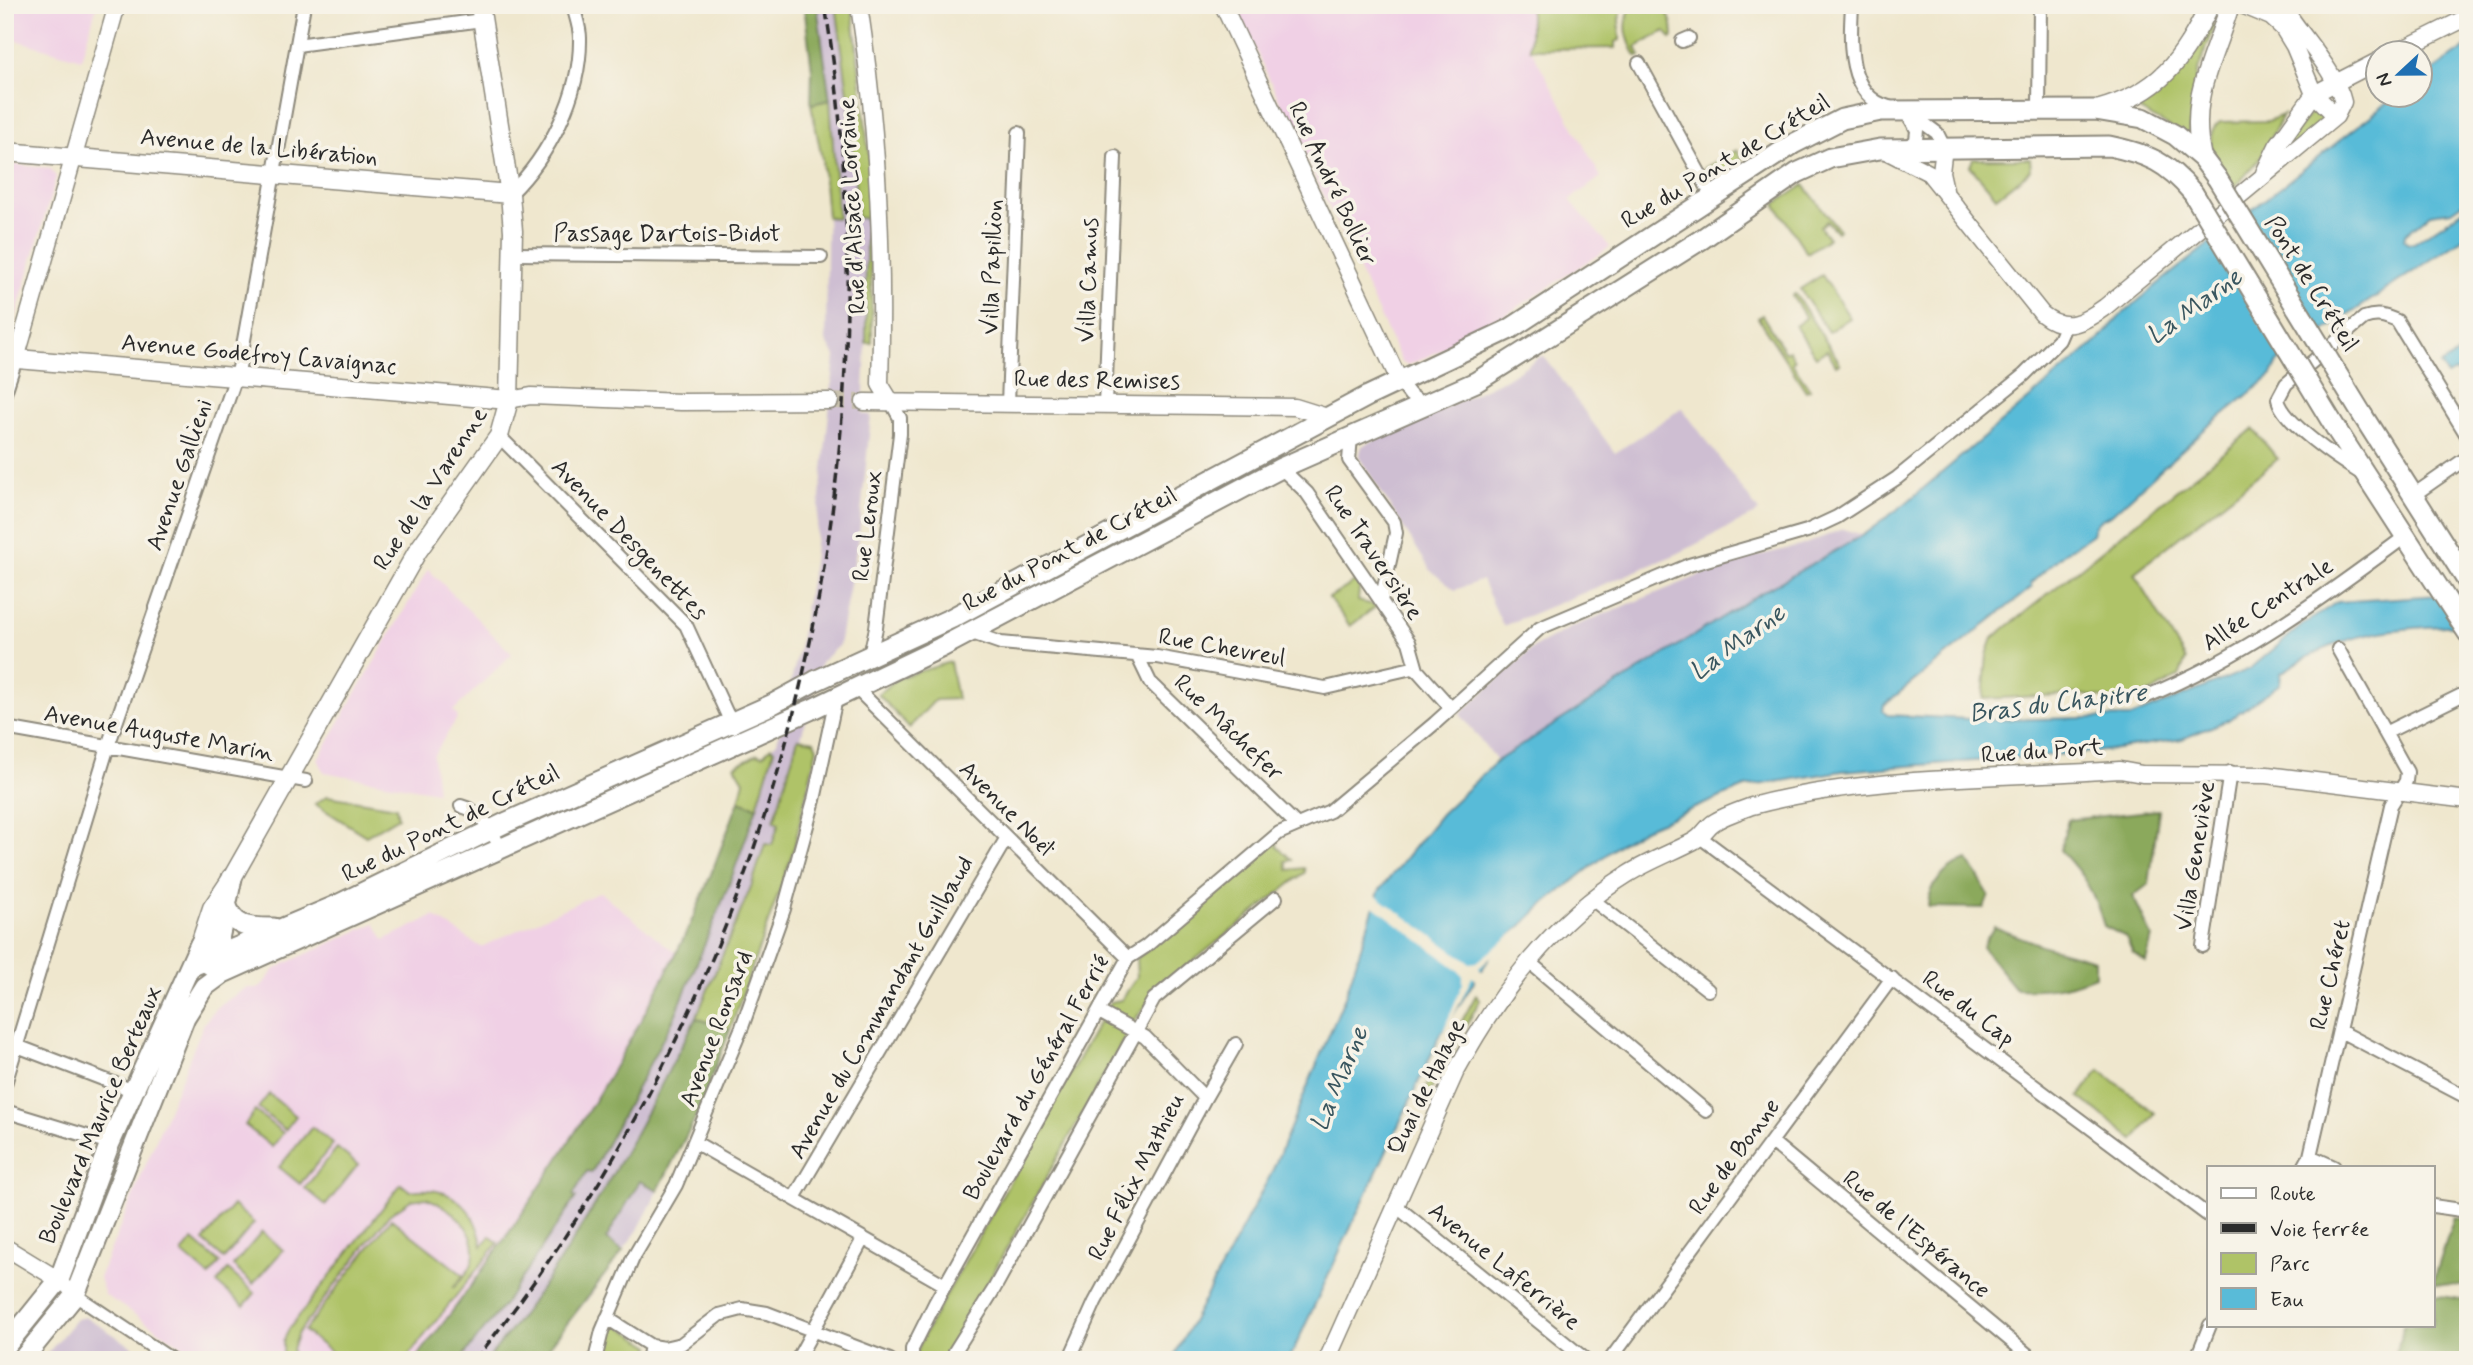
<svg xmlns="http://www.w3.org/2000/svg" width="2473" height="1365" viewBox="0 0 2473 1365" font-family="Mynerve,sans-serif">
<style>
.built{fill:#f0d0e5}
.industrial{fill:#cebed2}
.green{fill:#afc367;stroke:#6d7749;stroke-width:2}
.forest{fill:#8ba95c;stroke:#5b6a44;stroke-width:2}
.water{fill:#59bbd8;stroke:#427382;stroke-width:2}
.pier{fill:#efe7ce}
.lines{fill:none;stroke-linecap:round;stroke-linejoin:round}
.tertiary-tunnel{stroke:#c8c1ad;stroke-width:16;stroke-dasharray:16 8;stroke-linecap:butt}
.minor-casing{stroke:#8d897c;stroke-width:16}
.tertiary-casing{stroke:#8d897c;stroke-width:19}
.secondary-casing{stroke:#8d897c;stroke-width:21}
.primary-casing{stroke:#8d897c;stroke-width:23}
.minor{stroke:#fff;stroke-width:12}
.tertiary{stroke:#fff;stroke-width:16}
.secondary{stroke:#fff;stroke-width:18}
.primary{stroke:#fff;stroke-width:19}
.rail{stroke:#2b2b2b;stroke-width:3.5;stroke-dasharray:10 5;stroke-linecap:butt}
.primary-bridge-casing{stroke:#8d897c;stroke-width:23;stroke-linecap:butt}
.primary-bridge{stroke:#fff;stroke-width:19}
.labels{text-anchor:middle;dominant-baseline:central;stroke-width:7;stroke-linejoin:round;paint-order:stroke}
.street-label{font-size:24px;fill:#2b2b2b;stroke:#f7f3e8}
.water-label{font-size:26px;font-style:italic;fill:#39565f;stroke:#f7f3e8}
</style>
<rect width="100%" height="100%" fill="#f7f3e8"/>
<filter id="ink" filterUnits="userSpaceOnUse"><feTurbulence type="fractalNoise" baseFrequency=".0143" numOctaves="2"/><feDisplacementMap in="SourceGraphic" scale="14" xChannelSelector="R" yChannelSelector="G"/><feConvolveMatrix kernelMatrix="1 2 1 2 8 2 1 2 1" color-interpolation-filters="sRGB"/></filter>
<filter id="wash" filterUnits="userSpaceOnUse"><feTurbulence type="fractalNoise" baseFrequency=".00686" numOctaves="4" result="noise"/><feDisplacementMap in="SourceGraphic" scale="28" xChannelSelector="R" yChannelSelector="G"/><feGaussianBlur stdDeviation="1.57" result="paint"/><feColorMatrix in="noise" values="0 0 0 0 0 0 0 0 0 0 0 0 0 0 0 0 0 1.4 0 .05"/><feComposite in="paint" operator="in"/></filter>
<g filter="url(#wash)">
<rect width="100%" height="100%" fill="#efe7ce"/>
<path class="built" d="M5 5H97L81 59 5 37Z
M1248 5H1530L1531 49 1601 177 1570 200 1610 247 1479 332 1409 365 1402 363 1240 16Z
M5 164 50 168 56 177 9 340 5 342Z
M428 569 512 654 453 711 458 717 433 756 437 792 324 772 318 759Z
M600 892 676 953 620 1060 518 1223 415 1360H204L105 1295 99 1278 204 1023 217 1007 246 988H260L274 970 284 964 375 923 384 940 434 916 481 947Z"/>
<path class="industrial" d="M805 5H852L860 53 872 343 866 344 863 414 871 415 859 534 839 645 821 662 801 738 814 741 817 748 793 852 748 984 695 1119 638 1230 591 1295 539 1360H419L446 1329 599 1106 689 925 762 755 777 742 799 648 813 563 835 356 826 341 828 166 811 104 812 70Z
M1543 355 1615 453 1682 408 1759 512 1677 554 1503 626 1482 580 1455 590 1431 571 1359 457 1362 446 1504 380Z
M1843 529 1863 535 1754 597 1497 761 1460 714 1533 648 1570 628 1738 560 1800 546Z
M86 1317 119 1338 152 1360H42L76 1319Z"/>
<path class="green" d="M836 5H852L870 166 872 343H866V218H857L851 115Z
M1530 5H1624L1619 19 1620 40 1615 42V48L1530 49Z
M1632 5H1665L1672 24 1673 37 1671 39 1665 31 1636 47 1640 56H1636C1626 38 1622 24 1632 5Z
M2211 24 2215 26 2197 73 2188 137 2136 108C2172 89 2191 59 2211 24Z
M830 100 838 218 827 217 822 159 811 104Z
M2316 106 2329 116 2277 160 2285 145Z
M2283 115 2259 160 2235 187C2222 170 2197 139 2220 122L2268 121Z
M1737 150 1742 161 1711 179 1705 168Z
M1973 159H2030L2031 170 1996 197 1970 166Z
M1804 185 1839 230 1837 232 1827 221 1820 227 1829 238 1807 253 1775 204Z
M1822 275 1850 318 1828 332 1800 289Z
M1795 294 1840 363 1836 365 1827 350 1816 357 1795 326 1806 318 1792 296Z
M1762 315 1785 352 1789 350 1795 360 1792 363 1810 389 1806 391 1758 318Z
M2253 429 2278 459 2134 573 2186 660 2179 676 2150 693 2116 700 2078 694 1983 699 1987 655 1993 638Z
M1360 579 1358 601 1377 606 1350 626 1329 598Z
M950 662 957 699 935 700 909 728 878 694 898 678Z
M713 736 716 742 508 836 502 834Z
M798 738 814 741 817 748 793 852 730 1030 696 1018 751 887 765 844 772 845 779 823 774 821Z
M771 747 774 750 757 807 739 801 744 781 735 766 757 754 763 755Z
M327 796 396 807 398 817 366 836 315 804Z
M1278 839 1277 846 1292 860 1286 861 1288 870 1304 868 1305 872 1162 986 1136 1018 948 1353V1360H917V1351L925 1333 1110 1002 1121 1000 1137 977 1136 959Z
M1476 995 1480 1000 1425 1101 1420 1098Z
M2100 1070 2155 1113 2134 1140 2079 1097Z
M269 1094 296 1116 285 1130 258 1108Z
M255 1111 283 1133 272 1147 245 1125Z
M312 1127 333 1144 300 1184 279 1167Z
M337 1148 358 1165 326 1205 305 1188Z
M401 1184 410 1191C451 1184 476 1207 482 1246L490 1236 498 1243 405 1360H341L304 1331 391 1219 463 1275 453 1288C459 1282 468 1273 471 1266 484 1234 452 1207 426 1198L411 1200 389 1215 298 1333 292 1349 293 1360H283V1342L289 1329Z
M233 1205 254 1223 224 1259 203 1241Z
M262 1232 283 1250 253 1284 233 1266Z
M193 1240 220 1263 209 1276 182 1253Z
M228 1270 255 1293 244 1306 217 1283Z
M607 1318 651 1346 648 1360H598Z"/>
<path class="forest" d="M804 5H817L830 100 811 104 812 70Z
M739 801 757 807 729 885 675 1016 592 1172 587 1171 573 1195 576 1197 505 1303 460 1360H415C515 1232 603 1098 676 954 701 905 719 852 739 801Z
M2159 810 2149 884 2133 896 2152 937 2146 962 2133 953 2126 937 2104 926C2094 892 2085 876 2060 850L2068 820Z
M1968 860 1989 895 1984 908 1928 907C1928 885 1947 866 1968 860Z
M1994 927 2041 945 2095 960V976C2068 987 2045 991 2016 989L1982 947Z
M696 1018 730 1030 695 1119 658 1190 640 1181 606 1239 623 1251 539 1360H487C573 1256 635 1137 696 1018Z
M2454 1217 2468 1220V1287L2433 1283Z
M2433 1295 2468 1300V1360H2391L2401 1339 2403 1325H2433Z"/>
<path class="water" d="M2468 46V200L2452 211 2430 214 2405 235 2404 240 2408 244 2414 243 2468 207V235L2278 362 2272 375 2205 429 2112 514C2102 519 2094 522 2092 534L2062 555 2030 584 2032 587 1884 705 1883 711 1887 715 1990 720 2131 717 2250 669 2300 627 2337 602 2468 593V625C2394 628 2345 630 2281 673L2280 684 2228 720 2182 739 2104 751 1842 771 1745 787 1644 829 1621 843 1543 905 1493 953 1473 983 1439 1038 1289 1360H1172L1271 1174 1346 994 1379 891 1441 814 1497 761 1754 597 1863 535 1906 503 2100 339 2120 316 2159 283 2396 96 2420 94 2421 79Z
M2460 353 2468 365V377L2461 378 2456 371 2447 376 2440 365Z"/>
<path class="pier" d="M2246 209 2322 334 2284 362 2209 239Z
M1374 894 1470 963 1477 962 1532 918 1533 920 1479 968 1483 974 1478 981 1472 977 1420 1087 1463 983V976L1456 968 1371 904Z"/>
</g>
<g filter="url(#ink)">
<g class="lines">
<path class="tertiary-tunnel" d="M830 401 864 402"/>
<defs>
<path id="minor" d="M1852 5C1850 40 1846 96 1889 107
M1682 41 1689 38
M297 45 482 20
M1639 63 1712 196
M2039 110 2040 5
M1910 113 1937 133 1944 147
M1908 148 1916 140 1917 130 1908 114
M510 194C549 156 581 94 580 38 580 27 575 15 573 5
M513 254 821 257
M1400 382 1410 395 1424 405
M5 393 16 359
M1008 403 1019 133
M1105 404 1115 157
M499 436 686 625 733 727
M1351 437 1349 460 1394 522 1396 533 1381 601
M1281 468 1307 493 1409 642 1417 670
M2359 472C2339 460 2282 422 2278 399L2286 384 2364 318C2378 313 2385 316 2397 321L2468 437
M2412 496 2468 457
M969 632 1001 643 1157 657 1325 688 1412 668 1417 670 1451 708
M870 655 876 628 900 434V418L891 402
M1137 655 1150 682 1297 825
M856 688 1128 958
M2145 697C2241 658 2324 597 2406 536
M5 728 306 781
M2387 732 2468 692
M461 806C481 811 492 830 500 848
M1700 837 2209 1216
M1593 900 1708 990
M2203 946 2230 772
M1528 961 1706 1111
M2340 1031 2468 1098
M17 1046 134 1091
M5 1084 108 746 239 368 304 5
M1205 1098 1236 1044
M5 1111 110 1143
M1772 1142 2034 1360
M696 1143 945 1285
M2310 1156 2334 1167
M2304 1167 2310 1156 2391 805 2406 781 2407 772 2338 649
M794 1198 1006 839
M1396 1206 1586 1360
M2433 1206 2468 1211
M59 1280 75 1295 172 1360
M607 1318 651 1346 664 1348 681 1344 719 1315 742 1309 767 1313 890 1360
M595 1360 602 1331 633 1258 676 1185 742 1027 784 909 814 800 836 698
M648 1360 651 1346
M797 1360 863 1239
M912 1360V1349L935 1303 1128 958 1145 947 1279 833 1330 811 1435 723 1540 628 1689 565 1807 531 1837 517 1897 478 2024 375 2059 340 2065 326
M953 1360 955 1351 994 1289 1154 999 1276 898
M1069 1360 1095 1302 1205 1098 1145 1037 1099 1012
M1610 1360 1892 978
M2196 1360 2210 1325"/>
<path id="tertiary" d="M859 5C878 131 884 257 880 384L891 402
M1223 5 1400 382
M2242 5 2271 17 2283 28 2294 46 2314 94 2336 116
M2397 52 2468 17
M1944 147 1941 172 1945 190
M1884 150 1929 173 2042 314C2066 333 2083 323 2105 307L2336 116 2343 102C2336 71 2300 35 2282 5
M2264 173 2277 146 2314 94 2378 61
M16 359 117 5
M509 400 531 396 681 402 830 401
M864 402 1295 407 1327 417
M5 1247 59 1280
M1327 1360 1456 1071C1498 994 1552 921 1628 874 1649 861 1673 852 1694 841 1703 836 1706 828 1713 823 1723 816 1741 810 1752 806 1867 775 2002 778 2120 770L2142 774 2267 775 2468 800"/>
<path id="secondary" d="M2097 110C2160 93 2182 61 2210 5
M5 152 510 194
M2202 158C2188 96 2213 62 2230 5
M5 358 509 400
M200 944 212 908 232 878 417 552 499 436 509 400 513 231 510 194 480 5"/>
<path id="primary" d="M2363 416 2468 582
M2338 432 2468 633
M226 903C233 929 251 928 274 928
M210 965 217 948 232 878
M190 967 335 906 505 823 771 705 815 681 952 618 1368 396 1510 329 1793 144 1842 119 1881 111 2095 110 2143 118 2175 135 2202 158 2217 178
M5 1347 59 1280 110 1143 200 944 218 967
M22 1360 75 1295 185 1017 204 987 223 973 810 710 940 648 1281 468 1476 382 1702 239 1797 173 1830 158 1880 149 2109 146C2148 154 2167 162 2193 193"/>
</defs>
<use href="#minor" class="minor-casing"/>
<use href="#tertiary" class="tertiary-casing"/>
<use href="#secondary" class="secondary-casing"/>
<use href="#primary" class="primary-casing"/>
<use href="#minor" class="minor"/>
<use href="#tertiary" class="tertiary"/>
<use href="#secondary" class="secondary"/>
<use href="#primary" class="primary"/>
<path class="rail" d="M475 1360C777 984 902 479 825 5"/>
<defs>
<path id="primary-bridge" d="M2217 178 2363 416
M2193 193 2338 432"/>
</defs>
<use href="#primary-bridge" class="primary-bridge-casing"/>
<use href="#primary-bridge" class="primary-bridge"/>
</g>
</g>
<g class="labels">
<g class="street-label">
<text transform="translate(259 148) rotate(5)">Avenue de la Libération</text>
<text transform="translate(1726 162) rotate(-31)">Rue du Pont de Créteil</text>
<text transform="translate(1332 184) rotate(65)">Rue André Bollier</text>
<text transform="translate(853 206) rotate(-93)">Rue d'Alsace Lorraine</text>
<text x="667" y="234">Passage Dartois-Bidot</text>
<text transform="translate(993 267) rotate(-88)">Villa Papillion</text>
<text transform="translate(1089 280) rotate(-88)">Villa Camus</text>
<text transform="translate(2311 284) rotate(58)">Pont de Créteil</text>
<text transform="translate(259 355) rotate(5)">Avenue Godefroy Cavaignac</text>
<text transform="translate(1097 381) rotate(1)">Rue des Remises</text>
<text transform="translate(180 475) rotate(-71)">Avenue Gallieni</text>
<text transform="translate(431 489) rotate(-57)">Rue de la Varenne</text>
<text transform="translate(868 526) rotate(-83)">Rue Leroux</text>
<text transform="translate(629 540) rotate(46)">Avenue Desgenettes</text>
<text transform="translate(1070 550) rotate(-28)">Rue du Pont de Créteil</text>
<text transform="translate(1373 553) rotate(56)">Rue Traversière</text>
<text transform="translate(2268 605) rotate(-33)">Allée Centrale</text>
<text transform="translate(1222 648) rotate(10)">Rue Chevreul</text>
<text transform="translate(1228 728) rotate(44)">Rue Mâchefer</text>
<text transform="translate(159 734) rotate(10)">Avenue Auguste Marin</text>
<text transform="translate(2042 752) rotate(-4)">Rue du Port</text>
<text transform="translate(1006 809) rotate(45)">Avenue Noël</text>
<text transform="translate(451 824) rotate(-26)">Rue du Pont de Créteil</text>
<text transform="translate(2196 856) rotate(-81)">Villa Geneviève</text>
<text transform="translate(2331 975) rotate(-77)">Rue Chéret</text>
<text transform="translate(882 1008) rotate(-60)">Avenue du Commandant Guilbaud</text>
<text transform="translate(1968 1009) rotate(37)">Rue du Cap</text>
<text transform="translate(717 1029) rotate(-69)">Avenue Ronsard</text>
<text transform="translate(1037 1078) rotate(-61)">Boulevard du Général Ferrié</text>
<text transform="translate(1427 1087) rotate(-64)">Quai de Halage</text>
<text transform="translate(101 1115) rotate(-67)">Boulevard Maurice Berteaux</text>
<text transform="translate(1735 1157) rotate(-54)">Rue de Bonne</text>
<text transform="translate(1137 1177) rotate(-63)">Rue Félix Mathieu</text>
<text transform="translate(1916 1235) rotate(40)">Rue de l'Espérance</text>
<text transform="translate(1504 1267) rotate(39)">Avenue Laferrière</text>
</g>
<g class="water-label">
<text transform="translate(2195 307) rotate(-36)">La Marne</text>
<text transform="translate(1738 643) rotate(-36)">La Marne</text>
<text transform="translate(2058 704) rotate(-7)">Bras du Chapitre</text>
<text transform="translate(1340 1079) rotate(-67)">La Marne</text>
</g>
</g>
<rect width="2473" height="1365" fill="none" stroke="#f7f3e8" stroke-width="28"/>
<rect x="2207" y="1166" width="228" height="161" fill="#f7f3e8" stroke="#a5a39c" stroke-width="2"/>
<rect x="2221" y="1188" width="35" height="10" fill="#ffffff" stroke="#a5a39c" stroke-width="2"/>
<text x="2270" y="1200" font-size="21" fill="#2b2b2b">Route</text>
<rect x="2221" y="1223" width="35" height="10" fill="#2b2b2b" stroke="#a5a39c" stroke-width="2"/>
<text x="2270" y="1236" font-size="21" fill="#2b2b2b">Voie ferrée</text>
<rect x="2221" y="1253" width="35" height="21" fill="#afc367" stroke="#a5a39c" stroke-width="2"/>
<text x="2270" y="1270" font-size="21" fill="#2b2b2b">Parc</text>
<rect x="2221" y="1288" width="35" height="21" fill="#59bbd8" stroke="#a5a39c" stroke-width="2"/>
<text x="2270" y="1306" font-size="21" fill="#2b2b2b">Eau</text>
<g transform="translate(2399 74) rotate(248)"><circle r="33" fill="#f7f3e8" stroke="#a5a39c" stroke-width="2"/>
<path d="M0-5L12 26L0 18L-12 26Z" fill="#1f6fb2"/>
<text y="-10" font-size="19" font-weight="bold" text-anchor="middle" fill="#2b2b2b">N</text>
</g>
</svg>
